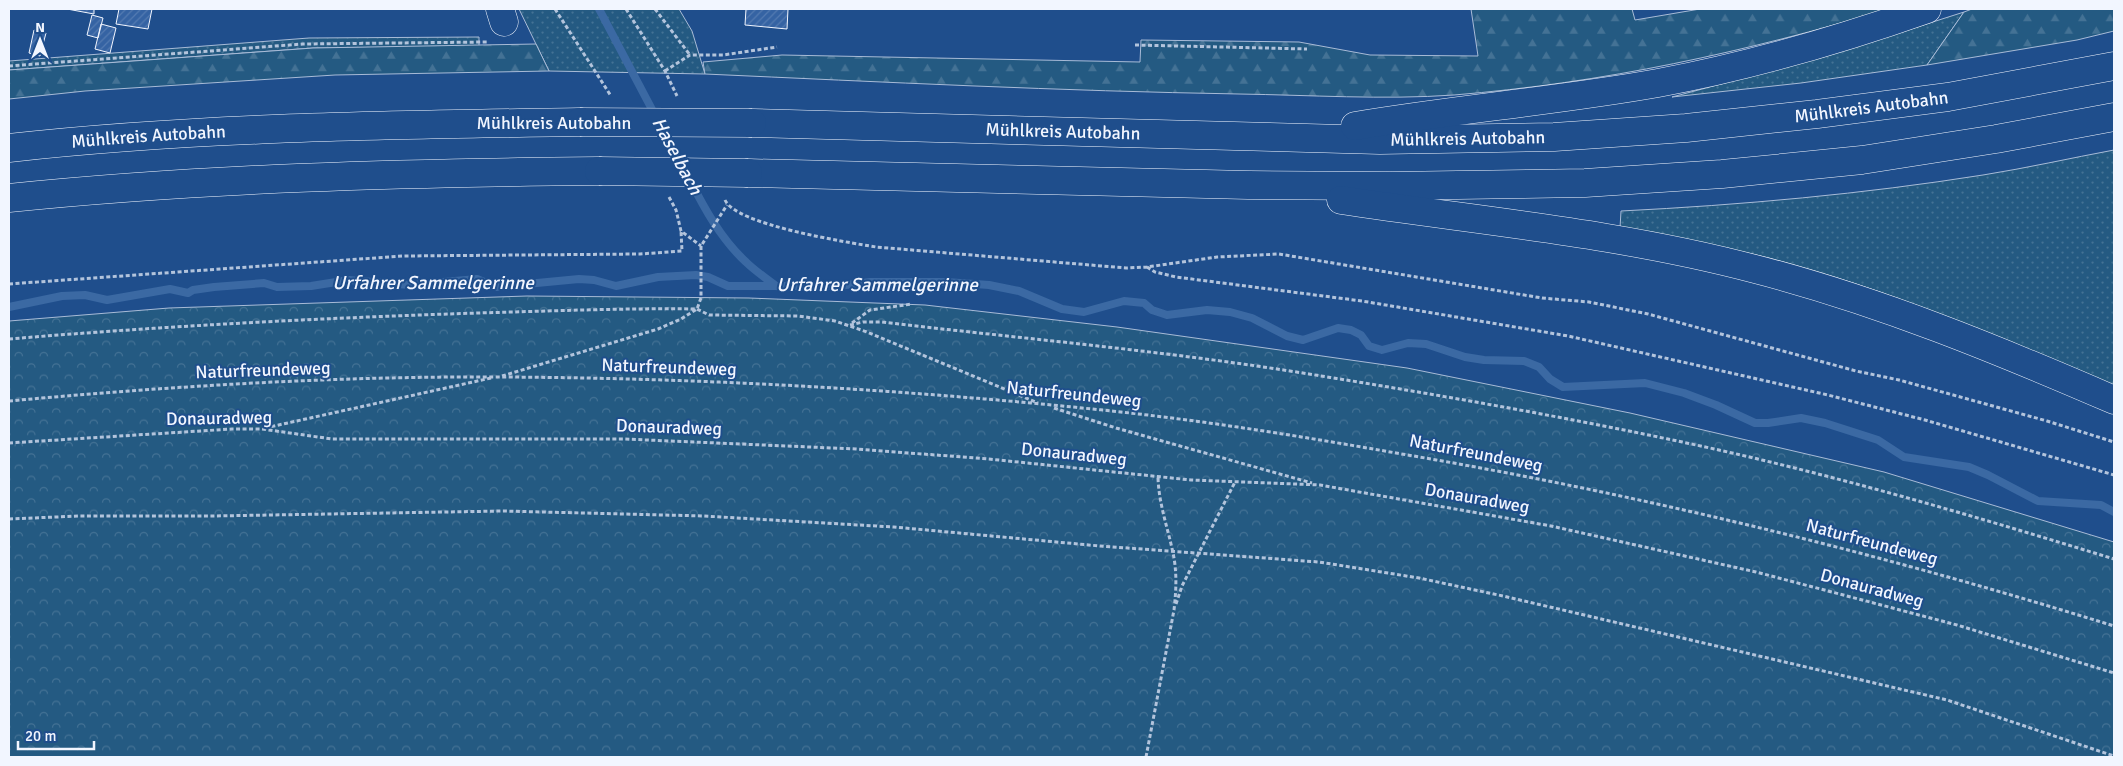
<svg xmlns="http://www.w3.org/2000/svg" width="2123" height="766" viewBox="0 0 2123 766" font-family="Signika,sans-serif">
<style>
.grass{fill:url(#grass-dots);stroke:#a8bbd7}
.forest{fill:url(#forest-firs);stroke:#a8bbd7}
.park{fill:url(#park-crowns);stroke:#a8bbd7}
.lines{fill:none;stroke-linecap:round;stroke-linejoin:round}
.stream{stroke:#3b69a3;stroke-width:8}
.building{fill:url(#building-hatch);stroke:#f2f6ff}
.minor-casing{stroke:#f2f6ff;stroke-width:29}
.highway-casing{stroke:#f2f6ff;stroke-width:29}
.path{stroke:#b3c4dc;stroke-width:3;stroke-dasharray:4 2.5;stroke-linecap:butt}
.minor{stroke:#1f4e8c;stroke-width:28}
.highway{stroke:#1f4e8c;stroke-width:28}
.highway-bridge-casing{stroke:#f2f6ff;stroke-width:29;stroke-linecap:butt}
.highway-bridge{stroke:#1f4e8c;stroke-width:28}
.labels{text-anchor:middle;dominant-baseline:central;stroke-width:4;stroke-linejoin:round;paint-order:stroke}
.street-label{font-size:18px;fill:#f2f6ff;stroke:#1f4e8c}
.water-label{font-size:19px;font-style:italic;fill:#f2f6ff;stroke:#1f4e8c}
</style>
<defs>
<pattern id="grass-dots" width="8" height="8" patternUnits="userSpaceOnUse" patternTransform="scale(1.25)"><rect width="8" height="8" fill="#245a82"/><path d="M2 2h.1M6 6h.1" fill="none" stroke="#447295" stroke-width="1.8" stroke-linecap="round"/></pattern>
<pattern id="forest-firs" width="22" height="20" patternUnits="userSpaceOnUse" patternTransform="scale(1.25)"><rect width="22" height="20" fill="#245a82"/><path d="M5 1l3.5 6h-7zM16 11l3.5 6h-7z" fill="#447295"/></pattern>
<pattern id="park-crowns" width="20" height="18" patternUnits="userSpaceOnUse" patternTransform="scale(1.25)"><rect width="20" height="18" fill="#245a82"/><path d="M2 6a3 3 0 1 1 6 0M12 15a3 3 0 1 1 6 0" fill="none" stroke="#447295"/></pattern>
<pattern id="building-hatch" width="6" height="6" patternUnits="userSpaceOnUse" patternTransform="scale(1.25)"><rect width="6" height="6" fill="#3563a3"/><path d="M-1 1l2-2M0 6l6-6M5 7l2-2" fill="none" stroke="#537ab1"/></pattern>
</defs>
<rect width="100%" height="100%" fill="#1f4e8c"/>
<path class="grass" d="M519 9H679L692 31 705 74 549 71Z
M1964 12 1927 65 1801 83 1672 97 1823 57Z
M479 37V47L313 48 9 70V61L309 38Z
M2114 150V386C2001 338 1888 289 1769 258 1720 246 1669 238 1620 228L1621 211C1742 205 1863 194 1983 175 2027 168 2071 158 2114 150Z"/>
<path class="forest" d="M1471 9H1632L1635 20 1700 9H1889C1747 52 1602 83 1454 95 1385 100 1308 95 1239 94 1061 91 883 82 705 74L703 62 782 55 1140 62 1141 40 1299 42 1370 55 1478 56Z
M1972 9H2114V31L2077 40 1927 65 1964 12Z
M536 44 549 71 335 75 85 91 9 99V70L313 48Z"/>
<path class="park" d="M527 296 749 298 925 305 1117 327 1407 368 1630 413 1884 472 2114 542V757H9V321L169 308Z"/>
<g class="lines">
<path class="stream" d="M599 9 656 117
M662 128 682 166
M689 178C704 208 721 239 746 262 755 271 766 278 776 286
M9 307 62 296 85 295 107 300 170 289 188 293 193 290 214 287 264 283 277 287 311 286 349 280 409 285 477 279 496 287 579 279 594 280 616 286 658 277 696 275 708 277 728 286H838L870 282H946L989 285 1019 291 1062 309 1084 312 1124 301 1144 303 1152 310 1167 315 1207 310 1230 312 1252 318 1287 336 1303 340 1338 328 1351 330 1361 335 1369 346 1382 350 1408 343 1426 344 1465 357 1484 360 1524 361 1539 367 1550 379 1563 387 1645 383 1684 393 1716 405 1755 423H1768L1801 418 1825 423 1878 440 1904 457 1969 467 1988 475 2038 501 2101 505 2114 512"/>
</g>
<path class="building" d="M67 9H94V14Z
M119 9H152L148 29 116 24Z
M746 9H788L787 29 745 25Z
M92 15 103 18 98 38 87 35Z
M101 24 116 28 110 53 95 49Z
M34 30 46 33 40 56 29 53Z"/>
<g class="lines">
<defs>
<path id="minor" d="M500 9 504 22"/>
<g id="highway">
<path id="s1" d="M752 123 1380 140 1554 137 1686 128 1817 114 1948 97 2114 66"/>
<path d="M1355 126C1456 109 1557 101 1658 83 1750 66 1839 40 1927 9"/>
<path id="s2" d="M9 148C198 127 390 125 580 122"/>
<path d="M748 173 1248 185 1390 186 1585 183 1722 174 1862 160 1996 139 2114 117"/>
<path d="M9 198C205 178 402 173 599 171"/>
<path d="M1341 200C1479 221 1619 233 1755 269 1879 301 1996 349 2114 400"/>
</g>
</defs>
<use href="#minor" class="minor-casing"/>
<use href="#highway" class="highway-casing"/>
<path class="path" d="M555 9 611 96
M626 9 665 71 677 96
M655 9 690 55
M1135 45 1307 49
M9 66 303 44 487 42
M665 71 690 55H723L777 47
M669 197 676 210 681 231 701 246
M725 200C736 225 846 242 876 247L1126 268 1147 267 1217 257 1279 254 1542 298 1589 302 1648 314 1856 371 1899 380 2047 421 2114 442
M1147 267 1155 272 1176 277 1362 301 1568 336 1828 395 1925 420 2114 475
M9 284 403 256 640 254 682 251 681 231
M852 323 870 310 912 304
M850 325 863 322H882C1025 339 1167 351 1309 374 1446 396 1583 420 1719 450 1852 480 1984 519 2114 559
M9 339C165 326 321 318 478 313 551 311 624 308 697 309L709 315 798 316 835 321 867 332 1038 403
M502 376 658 329 681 319 697 309 701 298V246L727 205
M9 401C172 386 337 376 501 377 708 378 915 390 1121 412 1213 422 1305 437 1396 453 1640 494 1879 553 2114 626
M1054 408 1116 428 1312 483
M265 428 491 378
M9 443 232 429H262L332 439H624L856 449 989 459 1191 480 1320 485 1551 526 1756 572 1957 625 2114 673
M9 519 79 516H213L503 511 704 516 894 527 1100 546 1319 562 1419 578 1503 596 1947 700 2114 756
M1176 604 1182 586 1235 482
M1146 757 1174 610C1176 592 1177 576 1174 558 1169 531 1159 506 1158 478"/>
<use href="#minor" class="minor"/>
<use href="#highway" class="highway"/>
<defs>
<path id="highway-bridge" d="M580 122 752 123
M599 171 748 173"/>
</defs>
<use href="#highway-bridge" class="highway-bridge-casing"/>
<use href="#highway-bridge" class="highway-bridge"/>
</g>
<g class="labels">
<g class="street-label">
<text stroke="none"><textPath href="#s1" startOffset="1121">Mühlkreis Autobahn</textPath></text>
<text x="554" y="123">Mühlkreis Autobahn</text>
<text stroke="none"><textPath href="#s1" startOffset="311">Mühlkreis Autobahn</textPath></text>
<text stroke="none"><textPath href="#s2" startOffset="140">Mühlkreis Autobahn</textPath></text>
<text stroke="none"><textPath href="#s1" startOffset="716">Mühlkreis Autobahn</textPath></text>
<text transform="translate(669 367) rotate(2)">Naturfreundeweg</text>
<text transform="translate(263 370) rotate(-2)">Naturfreundeweg</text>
<text transform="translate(1074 394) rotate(6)">Naturfreundeweg</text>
<text transform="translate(219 418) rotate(-1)">Donauradweg</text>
<text transform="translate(669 427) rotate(2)">Donauradweg</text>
<text transform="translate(1476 453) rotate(11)">Naturfreundeweg</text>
<text transform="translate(1074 454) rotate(6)">Donauradweg</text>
<text transform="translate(1477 498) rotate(10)">Donauradweg</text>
<text transform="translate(1872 542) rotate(15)">Naturfreundeweg</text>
<text transform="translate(1872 588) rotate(15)">Donauradweg</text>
</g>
<g class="water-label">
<text transform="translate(677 156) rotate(62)">Haselbach</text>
<text x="433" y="283">Urfahrer Sammelgerinne</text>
<text x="877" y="285">Urfahrer Sammelgerinne</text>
</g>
</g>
<rect width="2123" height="766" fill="none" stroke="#f2f6ff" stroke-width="20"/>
<g transform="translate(40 40)" stroke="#1f4e8c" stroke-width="4" paint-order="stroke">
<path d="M0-4L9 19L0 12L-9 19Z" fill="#f2f6ff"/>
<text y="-8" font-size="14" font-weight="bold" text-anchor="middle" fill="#f2f6ff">N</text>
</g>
<path d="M18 741v8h76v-8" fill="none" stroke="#f2f6ff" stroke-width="2.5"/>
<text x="25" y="741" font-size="15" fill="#f2f6ff" stroke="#1f4e8c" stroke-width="4" paint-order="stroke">20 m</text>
</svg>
